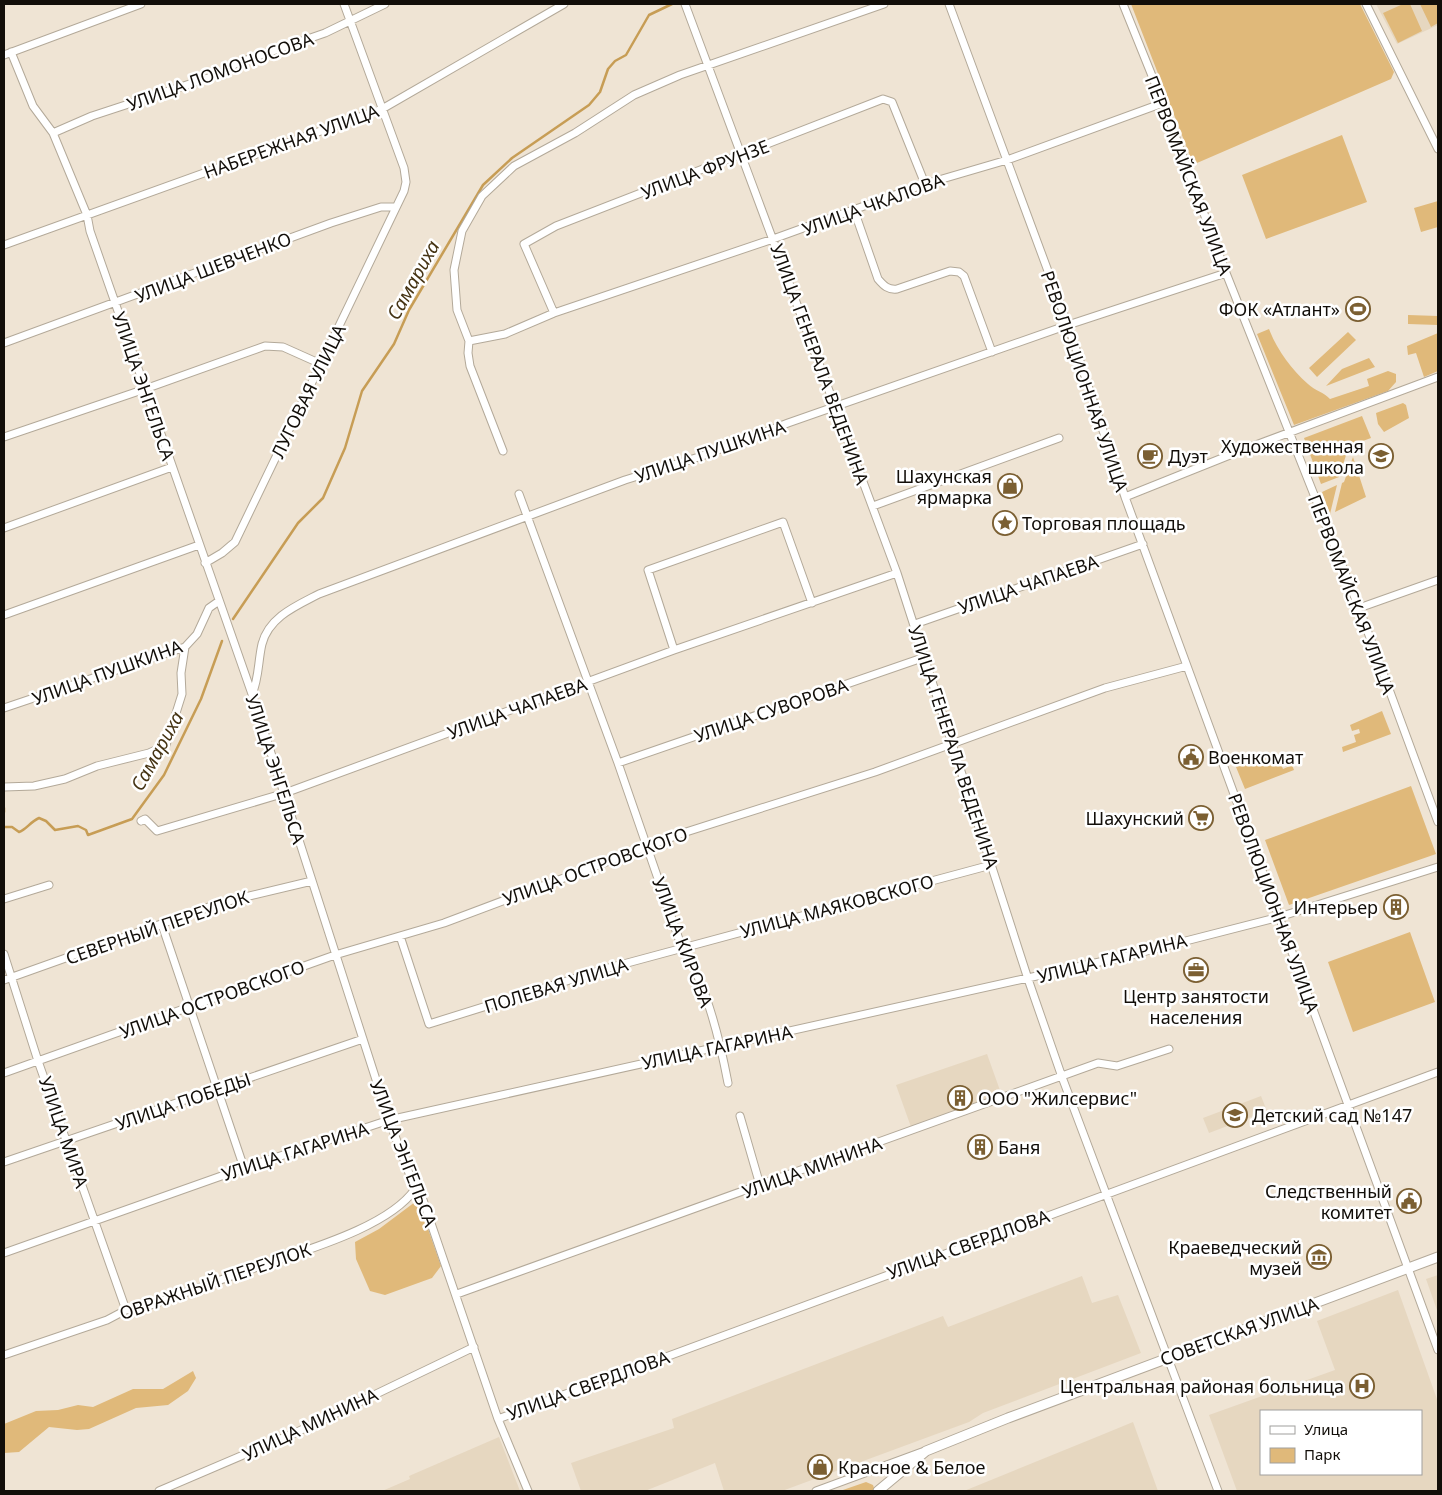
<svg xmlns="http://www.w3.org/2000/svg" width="1442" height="1495" viewBox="0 0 1442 1495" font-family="'Noto Sans',sans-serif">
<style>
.built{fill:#e6d7c0;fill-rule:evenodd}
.green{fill:#e0b97a}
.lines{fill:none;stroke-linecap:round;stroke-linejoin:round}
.stream{stroke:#c79d55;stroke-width:2.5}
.minor-casing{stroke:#b3a999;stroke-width:9}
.tertiary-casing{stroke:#b3a999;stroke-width:11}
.minor{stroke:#fff;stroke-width:7}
.tertiary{stroke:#fff;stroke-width:9}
.labels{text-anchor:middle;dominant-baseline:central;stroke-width:5;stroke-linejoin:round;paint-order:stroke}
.street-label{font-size:18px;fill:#120e09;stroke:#fff}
.poi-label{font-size:18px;fill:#120e09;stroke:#fff;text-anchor:end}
.water-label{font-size:19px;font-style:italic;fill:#453313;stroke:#fff}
</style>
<rect width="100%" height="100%" fill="#efe4d4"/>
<path class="built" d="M1376 4H1438V25L1397 44Z
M987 1054 1002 1096 911 1127 896 1085Z
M1261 1096 1267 1111 1209 1133 1203 1118Z
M1438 1275V1313L1426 1279Z
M1082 1276 1092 1303 1118 1295 1141 1353 983 1413 969 1422 782 1491H724L715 1463 645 1491H581L571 1463 674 1428 672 1419 943 1316 948 1327Z
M1398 1290 1438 1402V1491H1237L1209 1415 1335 1370 1317 1321ZM1421 1411V1474H1261V1411Z
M1133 1422 1158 1491H964L1099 1436Z
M499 1437 520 1491H382L410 1479 409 1476Z"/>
<path class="green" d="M1131 4H1360L1394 72 1391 79 1197 163 1192 161Z
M1403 4H1410L1422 31 1398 43 1383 13Z
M1420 4H1438V23L1431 27Z
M1342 135 1367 202 1266 239 1242 175Z
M1438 201V227L1421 232 1414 208Z
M1408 315 1438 316V325L1408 324Z
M1269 329C1277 350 1291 369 1308 384 1315 391 1324 392 1330 399L1369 386 1367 379 1388 371 1396 374V382L1388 391 1294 425 1257 334Z
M1348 332 1356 340 1317 377 1309 368Z
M1438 333V371L1424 377 1416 353 1408 355 1407 346Z
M1369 358 1375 367 1326 386 1342 369Z
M1403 403 1406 405 1409 418 1384 432 1378 424 1376 413Z
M1362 416 1371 438 1349 446 1339 477 1321 484 1304 438Z
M1353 457 1366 497 1335 512 1342 483 1344 482Z
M1337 485 1330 514 1322 492Z
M1382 711 1391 734 1343 752 1342 747 1356 742 1354 735 1360 733 1359 729 1352 731 1350 725Z
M1276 752 1278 759 1272 761 1273 765 1280 762 1283 769 1292 765 1294 770 1245 789 1236 767Z
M1411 786 1436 854 1289 905 1265 840Z
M1410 932 1435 1002 1353 1032 1328 962Z
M415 1202 419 1203 441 1266 432 1278 385 1295 370 1291 356 1259 355 1242 379 1229Z
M193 1371 196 1378 188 1391 168 1405 136 1408 89 1429 77 1430 49 1427 19 1452 4 1453V1424L36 1411 58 1410 78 1405 93 1407 133 1389H163Z
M866 1482 873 1485 875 1491H840Z"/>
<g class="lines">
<path class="stream" d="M233 619 298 523 323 498 345 448 362 391 394 344 409 310 483 185 512 158 589 105 600 92 608 69 615 61 626 55 649 15 672 4
M4 808V812
M4 827H12L19 832C27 829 30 822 39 818L46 821 55 830 78 826 86 830 88 835 132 819 164 775 201 699 222 641"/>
<defs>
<path id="minor" d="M685 4 897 573 1028 979 1062 1077 1218 1491
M949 4 1068 325 1125 497 1438 1350
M1123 4 1163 103 1226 273 1359 608 1438 822
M1366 4 1438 149
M11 52 33 106 53 133 87 215 90 231 252 694 389 1120 415 1189 422 1197 498 1419 528 1491
M4 55 141 4
M53 133 92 116 220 74 235 64 325 33 385 4
M854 210 878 279C884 286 888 290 897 289L950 271 959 272 964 276 992 352
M4 245 382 109 564 4
M554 313 524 244 556 226 883 99 892 102 925 184
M469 341 505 334 554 313 773 239 925 184 1007 160 1163 103
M4 343 331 223 381 207H395
M4 437 145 389 265 346 283 347 321 364
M503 451 470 366 468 353 469 341 457 310 454 270 462 231 482 196 514 166 575 133 634 95 680 75 884 4
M519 494 618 763 682 948C706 982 720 1041 728 1083
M1125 497 1245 449 1438 377
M873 506 1059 438
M4 528 172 467
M205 563 222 553 235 542 404 191 406 182 404 168 344 4
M1359 608 1438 580
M4 615 199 545
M915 624 1143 544
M674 650 648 570 783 522 812 603
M252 694C259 679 258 661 262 644 269 617 296 606 319 594L625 480 702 456 788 423 1068 325 1226 273
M4 708 185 647 197 634 209 608 219 601
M618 763 925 657
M4 787 34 786 65 779 97 766 149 753 166 745 182 694 181 673 185 647
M141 821 145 819 157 831 285 793 674 650 897 573
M4 899 49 885
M162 925 244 1168
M400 936 429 1024 605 969 991 865
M4 954 38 1061 126 1310
M4 980 220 903 312 881
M4 1073 335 955 444 923 686 832 875 772 1105 688 1187 666
M740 1116 760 1185
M4 1162 363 1039
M4 1253 244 1168 389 1120 1131 955 1279 917 1438 867
M457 1294 1098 1063 1117 1066 1169 1049
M4 1355 107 1320 126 1310 151 1305C188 1292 225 1278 263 1265 306 1250 389 1227 415 1189
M498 1419 1438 1072
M159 1491 297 1432 474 1347
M816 1491 922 1452"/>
<path id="tertiary" d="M878 1491 926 1451 1008 1418 1438 1257"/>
</defs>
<use href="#minor" class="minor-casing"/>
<use href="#tertiary" class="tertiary-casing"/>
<use href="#minor" class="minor"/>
<use href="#tertiary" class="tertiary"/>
</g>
<defs>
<symbol id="stadium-ring" viewBox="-11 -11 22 22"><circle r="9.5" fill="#fff" stroke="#7b5f32" stroke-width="1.5"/><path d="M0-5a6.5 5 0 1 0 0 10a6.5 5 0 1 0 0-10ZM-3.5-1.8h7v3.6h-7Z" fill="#7b5f32"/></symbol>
<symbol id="cafe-ring" viewBox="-11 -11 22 22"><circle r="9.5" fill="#fff" stroke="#7b5f32" stroke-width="1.5"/><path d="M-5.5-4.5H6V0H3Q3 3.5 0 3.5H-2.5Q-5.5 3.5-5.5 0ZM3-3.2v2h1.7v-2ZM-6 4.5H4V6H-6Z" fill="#7b5f32"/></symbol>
<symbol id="university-ring" viewBox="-11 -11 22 22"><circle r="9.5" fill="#fff" stroke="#7b5f32" stroke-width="1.5"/><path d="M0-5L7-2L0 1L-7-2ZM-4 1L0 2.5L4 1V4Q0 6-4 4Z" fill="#7b5f32"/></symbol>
<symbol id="shop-ring" viewBox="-11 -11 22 22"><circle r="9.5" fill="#fff" stroke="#7b5f32" stroke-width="1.5"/><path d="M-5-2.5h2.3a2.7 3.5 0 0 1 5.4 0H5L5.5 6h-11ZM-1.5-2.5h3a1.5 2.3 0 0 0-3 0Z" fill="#7b5f32"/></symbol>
<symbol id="sight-ring" viewBox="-11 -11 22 22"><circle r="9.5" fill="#fff" stroke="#7b5f32" stroke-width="1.5"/><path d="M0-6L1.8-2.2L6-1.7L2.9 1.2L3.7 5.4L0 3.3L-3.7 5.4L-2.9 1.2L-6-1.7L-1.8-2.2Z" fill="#7b5f32"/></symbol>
<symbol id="civic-ring" viewBox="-11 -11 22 22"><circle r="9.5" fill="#fff" stroke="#7b5f32" stroke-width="1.5"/><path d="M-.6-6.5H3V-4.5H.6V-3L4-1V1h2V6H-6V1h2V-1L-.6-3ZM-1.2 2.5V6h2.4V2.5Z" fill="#7b5f32"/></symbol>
<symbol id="supermarket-ring" viewBox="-11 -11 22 22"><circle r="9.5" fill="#fff" stroke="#7b5f32" stroke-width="1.5"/><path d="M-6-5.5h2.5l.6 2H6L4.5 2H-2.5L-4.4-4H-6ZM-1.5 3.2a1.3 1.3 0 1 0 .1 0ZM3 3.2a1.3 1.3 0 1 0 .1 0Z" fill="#7b5f32"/></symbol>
<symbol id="building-ring" viewBox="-11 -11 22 22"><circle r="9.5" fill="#fff" stroke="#7b5f32" stroke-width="1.5"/><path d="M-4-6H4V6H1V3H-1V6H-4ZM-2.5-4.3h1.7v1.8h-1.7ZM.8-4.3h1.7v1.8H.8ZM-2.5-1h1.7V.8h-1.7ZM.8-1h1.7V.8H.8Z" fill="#7b5f32"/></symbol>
<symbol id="office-ring" viewBox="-11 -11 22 22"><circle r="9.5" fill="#fff" stroke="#7b5f32" stroke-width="1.5"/><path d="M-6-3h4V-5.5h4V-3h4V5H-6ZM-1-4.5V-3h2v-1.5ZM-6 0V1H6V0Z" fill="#7b5f32"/></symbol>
<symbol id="school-ring" viewBox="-11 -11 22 22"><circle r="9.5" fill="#fff" stroke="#7b5f32" stroke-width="1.5"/><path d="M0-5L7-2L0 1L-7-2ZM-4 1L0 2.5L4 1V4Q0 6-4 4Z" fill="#7b5f32"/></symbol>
<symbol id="museum-ring" viewBox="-11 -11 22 22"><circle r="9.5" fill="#fff" stroke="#7b5f32" stroke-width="1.5"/><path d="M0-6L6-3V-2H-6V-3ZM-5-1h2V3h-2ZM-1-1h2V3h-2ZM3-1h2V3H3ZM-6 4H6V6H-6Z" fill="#7b5f32"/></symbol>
<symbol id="hospital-ring" viewBox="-11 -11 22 22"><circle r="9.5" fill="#fff" stroke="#7b5f32" stroke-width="1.5"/><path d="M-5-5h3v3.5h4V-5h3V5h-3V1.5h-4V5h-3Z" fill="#7b5f32"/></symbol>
</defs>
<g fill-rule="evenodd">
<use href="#stadium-ring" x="1344" y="295" width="28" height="28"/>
<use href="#cafe-ring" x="1136" y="442" width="28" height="28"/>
<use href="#university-ring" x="1367" y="442" width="28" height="28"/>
<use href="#shop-ring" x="996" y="472" width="28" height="28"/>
<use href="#sight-ring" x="991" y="509" width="28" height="28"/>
<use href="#civic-ring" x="1177" y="743" width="28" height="28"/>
<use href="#supermarket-ring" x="1187" y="804" width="28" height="28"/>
<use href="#building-ring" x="1382" y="893" width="28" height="28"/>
<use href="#office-ring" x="1182" y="956" width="28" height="28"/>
<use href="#building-ring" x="946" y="1084" width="28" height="28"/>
<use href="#school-ring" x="1221" y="1101" width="28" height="28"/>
<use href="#building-ring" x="966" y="1133" width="28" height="28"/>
<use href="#civic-ring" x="1395" y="1187" width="28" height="28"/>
<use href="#museum-ring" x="1305" y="1243" width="28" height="28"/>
<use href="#hospital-ring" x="1348" y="1372" width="28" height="28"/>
<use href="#shop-ring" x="806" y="1453" width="28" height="28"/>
</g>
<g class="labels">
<g class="street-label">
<text transform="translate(220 71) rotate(-20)">УЛИЦА ЛОМОНОСОВА</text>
<text transform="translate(291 141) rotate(-20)">НАБЕРЕЖНАЯ УЛИЦА</text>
<text transform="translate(705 169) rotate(-21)">УЛИЦА ФРУНЗЕ</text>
<text transform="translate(1189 175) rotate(69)">ПЕРВОМАЙСКАЯ УЛИЦА</text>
<text transform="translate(873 204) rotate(-20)">УЛИЦА ЧКАЛОВА</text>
<text transform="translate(213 267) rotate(-21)">УЛИЦА ШЕВЧЕНКО</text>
<text transform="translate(820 364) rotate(70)">УЛИЦА ГЕНЕРАЛА ВЕДЕНИНА</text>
<text transform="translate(1085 381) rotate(71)">РЕВОЛЮЦИОННАЯ УЛИЦА</text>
<text transform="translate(144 386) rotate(71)">УЛИЦА ЭНГЕЛЬСА</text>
<text transform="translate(308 391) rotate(-64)">ЛУГОВАЯ УЛИЦА</text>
<text transform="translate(710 451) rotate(-19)">УЛИЦА ПУШКИНА</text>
<text transform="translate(1028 584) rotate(-19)">УЛИЦА ЧАПАЕВА</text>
<text transform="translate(1352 594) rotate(69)">ПЕРВОМАЙСКАЯ УЛИЦА</text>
<text transform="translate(107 672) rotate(-20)">УЛИЦА ПУШКИНА</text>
<text transform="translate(517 708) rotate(-20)">УЛИЦА ЧАПАЕВА</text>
<text transform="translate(771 710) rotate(-19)">УЛИЦА СУВОРОВА</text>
<text transform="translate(954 747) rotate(72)">УЛИЦА ГЕНЕРАЛА ВЕДЕНИНА</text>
<text transform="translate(276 769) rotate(72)">УЛИЦА ЭНГЕЛЬСА</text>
<text transform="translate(595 866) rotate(-20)">УЛИЦА ОСТРОВСКОГО</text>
<text transform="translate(1274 903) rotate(70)">РЕВОЛЮЦИОННАЯ УЛИЦА</text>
<text transform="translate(837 906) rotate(-15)">УЛИЦА МАЯКОВСКОГО</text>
<text transform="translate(157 927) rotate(-19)">СЕВЕРНЫЙ ПЕРЕУЛОК</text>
<text transform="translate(683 942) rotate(69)">УЛИЦА КИРОВА</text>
<text transform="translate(1112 958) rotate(-14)">УЛИЦА ГАГАРИНА</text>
<text transform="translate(556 985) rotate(-17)">ПОЛЕВАЯ УЛИЦА</text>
<text transform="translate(212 999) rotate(-20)">УЛИЦА ОСТРОВСКОГО</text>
<text transform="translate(717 1047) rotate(-12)">УЛИЦА ГАГАРИНА</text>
<text transform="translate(183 1101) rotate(-19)">УЛИЦА ПОБЕДЫ</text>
<text transform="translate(64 1132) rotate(71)">УЛИЦА МИРА</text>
<text transform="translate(295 1151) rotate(-18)">УЛИЦА ГАГАРИНА</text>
<text transform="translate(404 1153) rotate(69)">УЛИЦА ЭНГЕЛЬСА</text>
<text transform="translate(812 1167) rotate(-20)">УЛИЦА МИНИНА</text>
<text transform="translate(968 1244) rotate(-20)">УЛИЦА СВЕРДЛОВА</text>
<text transform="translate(215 1281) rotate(-19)">ОВРАЖНЫЙ ПЕРЕУЛОК</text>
<text transform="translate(1239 1331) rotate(-20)">СОВЕТСКАЯ УЛИЦА</text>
<text transform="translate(588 1385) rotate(-20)">УЛИЦА СВЕРДЛОВА</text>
<text transform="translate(310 1424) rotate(-25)">УЛИЦА МИНИНА</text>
</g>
<g class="poi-label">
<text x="1340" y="309">ФОК «Атлант»</text>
<text x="1364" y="446">Художественная<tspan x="1364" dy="21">школа</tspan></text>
<text x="1168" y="456" text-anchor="start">Дуэт</text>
<text x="992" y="476">Шахунская<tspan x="992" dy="21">ярмарка</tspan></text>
<text x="1022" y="523" text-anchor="start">Торговая площадь</text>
<text x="1208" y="757" text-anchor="start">Военкомат</text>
<text x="1184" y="818">Шахунский</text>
<text x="1378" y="907">Интерьер</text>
<text x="1196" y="996" text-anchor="middle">Центр занятости<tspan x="1196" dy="21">населения</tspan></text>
<text x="978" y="1098" text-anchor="start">ООО "Жилсервис"</text>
<text x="1252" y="1115" text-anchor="start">Детский сад №147</text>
<text x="998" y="1147" text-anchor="start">Баня</text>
<text x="1392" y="1191">Следственный<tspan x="1392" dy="21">комитет</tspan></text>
<text x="1302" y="1247">Краеведческий<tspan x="1302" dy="21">музей</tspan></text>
<text x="1344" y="1386">Центральная районая больница</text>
<text x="838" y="1467" text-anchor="start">Красное &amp; Белое</text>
</g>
<g class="water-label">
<text transform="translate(413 280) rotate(-61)">Самариха</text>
<text transform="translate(157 751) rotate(-61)">Самариха</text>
</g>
</g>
<rect width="1442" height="1495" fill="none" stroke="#120e09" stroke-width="10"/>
<rect x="1260" y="1410" width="162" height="65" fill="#ffffff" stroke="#a09f9d"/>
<rect x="1270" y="1426" width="25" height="8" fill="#ffffff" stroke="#a09f9d"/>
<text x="1304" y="1435" font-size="15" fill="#120e09">Улица</text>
<rect x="1270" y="1448" width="25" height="15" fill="#e0b97a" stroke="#a09f9d"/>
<text x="1304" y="1460" font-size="15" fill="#120e09">Парк</text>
</svg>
